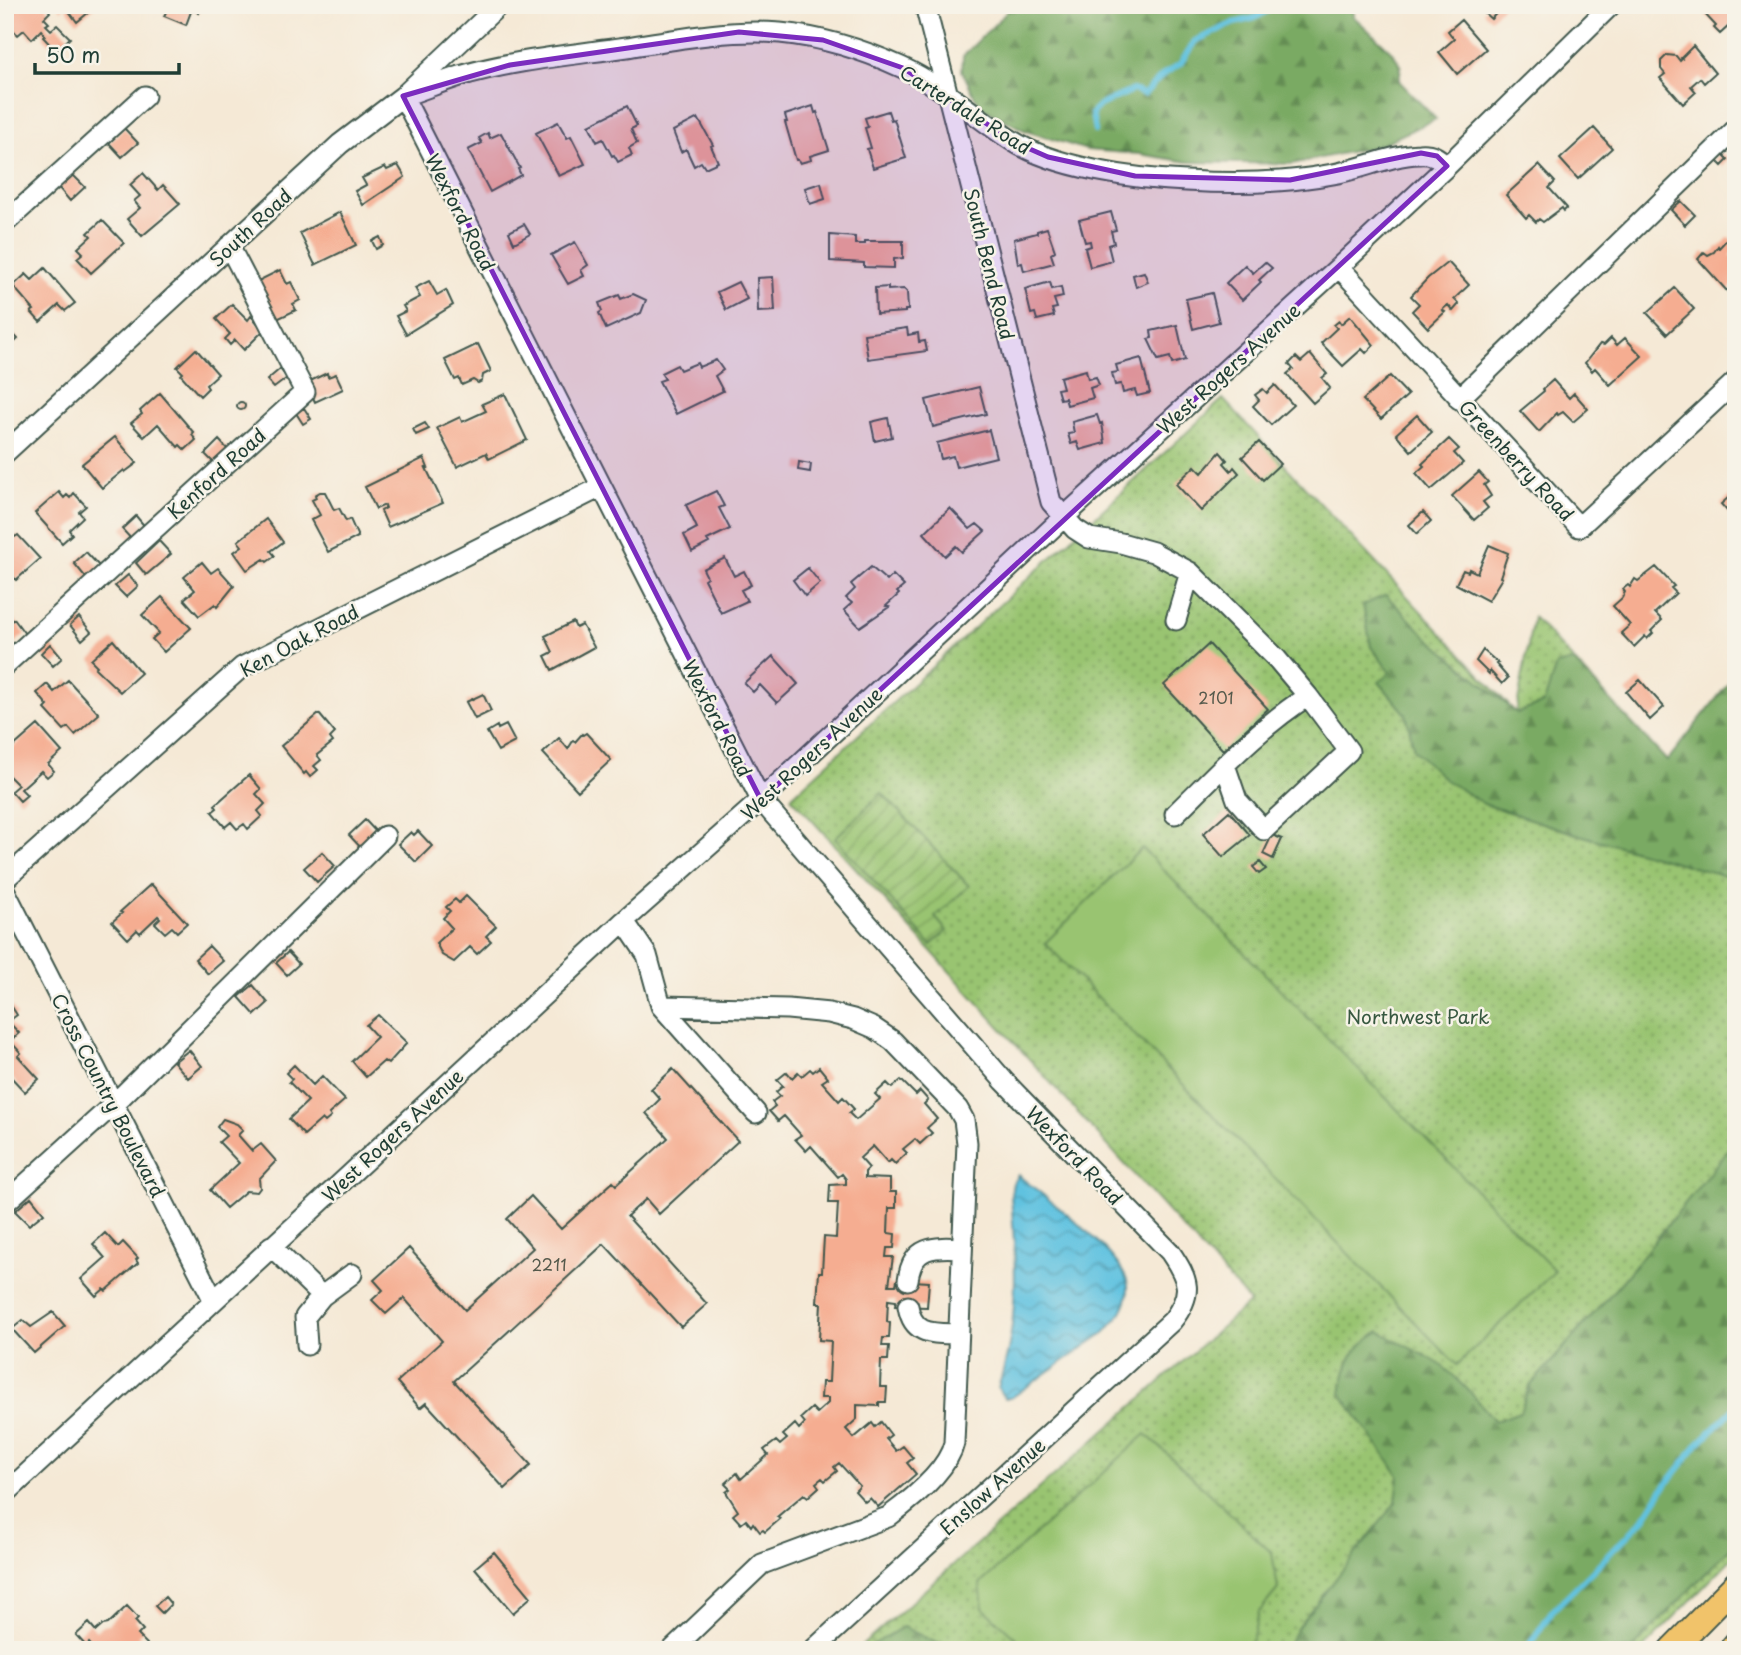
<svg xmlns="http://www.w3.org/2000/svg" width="1741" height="1655" viewBox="0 0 1741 1655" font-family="'Playpen Sans',sans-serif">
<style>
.grass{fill:url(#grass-dots);stroke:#5c8052;stroke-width:2}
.forest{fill:url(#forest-firs);stroke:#4c744c;stroke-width:2}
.garden{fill:url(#garden-furrows);stroke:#5c8052;stroke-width:2}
.pitch{fill:#99c471;stroke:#5c8052;stroke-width:2}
.water{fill:url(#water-waves);stroke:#40808a;stroke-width:2}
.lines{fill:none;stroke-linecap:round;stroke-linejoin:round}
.stream{stroke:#61c2e0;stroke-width:6}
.building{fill:#f5ad91}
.minor-casing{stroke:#3f574c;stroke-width:23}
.major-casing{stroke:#3f574c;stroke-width:28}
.minor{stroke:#fff;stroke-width:19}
.major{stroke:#f1c36a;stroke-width:24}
.marked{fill:#7b2cbf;fill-opacity:0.2;stroke:#7b2cbf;stroke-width:5;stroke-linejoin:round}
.labels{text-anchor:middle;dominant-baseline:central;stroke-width:5;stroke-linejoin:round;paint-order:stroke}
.number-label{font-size:16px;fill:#54594b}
.street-label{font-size:19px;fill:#1f3d34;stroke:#f7f3e8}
.park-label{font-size:19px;fill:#375840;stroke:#f7f3e8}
</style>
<defs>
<pattern id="grass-dots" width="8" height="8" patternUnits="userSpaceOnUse" patternTransform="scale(1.75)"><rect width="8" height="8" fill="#99c471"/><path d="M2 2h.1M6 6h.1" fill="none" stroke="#7ca05e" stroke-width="1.8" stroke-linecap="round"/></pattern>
<pattern id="forest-firs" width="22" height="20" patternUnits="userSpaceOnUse" patternTransform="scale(1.75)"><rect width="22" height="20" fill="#7aaa63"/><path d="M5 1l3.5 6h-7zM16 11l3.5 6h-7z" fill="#638c52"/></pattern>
<pattern id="garden-furrows" width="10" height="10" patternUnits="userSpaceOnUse" patternTransform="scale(1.75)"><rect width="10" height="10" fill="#99c471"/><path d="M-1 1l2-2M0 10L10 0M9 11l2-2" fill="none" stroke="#7ca05e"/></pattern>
<pattern id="water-waves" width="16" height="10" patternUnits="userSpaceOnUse" patternTransform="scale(1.75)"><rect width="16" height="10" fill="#61c2e0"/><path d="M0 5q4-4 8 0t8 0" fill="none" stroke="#4f9fb6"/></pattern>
</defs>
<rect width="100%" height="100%" fill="#f7f3e8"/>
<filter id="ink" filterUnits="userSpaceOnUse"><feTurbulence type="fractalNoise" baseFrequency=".0143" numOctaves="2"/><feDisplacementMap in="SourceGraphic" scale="14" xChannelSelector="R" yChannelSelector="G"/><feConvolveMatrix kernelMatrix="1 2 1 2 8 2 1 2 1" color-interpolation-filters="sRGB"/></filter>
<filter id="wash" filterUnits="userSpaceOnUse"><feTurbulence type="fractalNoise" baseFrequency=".00686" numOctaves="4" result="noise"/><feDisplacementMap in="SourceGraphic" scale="28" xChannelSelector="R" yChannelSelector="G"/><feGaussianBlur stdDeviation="1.57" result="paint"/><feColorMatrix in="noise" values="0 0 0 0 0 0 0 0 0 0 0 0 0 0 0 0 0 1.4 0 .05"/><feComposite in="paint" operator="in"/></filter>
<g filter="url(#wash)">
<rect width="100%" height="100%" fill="#f5e9d6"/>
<path class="grass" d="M1223 399 1516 713 1533 617 1667 761 1736 674V1554L1642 1650H857L1250 1302 791 797Z"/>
<path class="forest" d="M1010 5H1353V16L1393 53 1401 66 1399 81 1436 119 1378 146 1292 164 1188 162 1139 154 1087 150 1026 131 984 109 975 97 962 71 963 56 1004 15Z
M1386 595 1425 635 1517 713 1544 703 1556 665 1573 661 1667 761 1736 674V879L1576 834 1484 804 1444 779 1414 750 1406 714 1379 682 1390 672 1371 647 1363 605Z
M1736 1140V1542L1631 1650H1295L1289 1643 1297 1628 1396 1502 1399 1475 1341 1394C1345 1363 1353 1347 1380 1331 1396 1342 1413 1349 1430 1358 1455 1373 1476 1398 1495 1421L1520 1412 1529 1387 1624 1279Z
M903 1627 939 1644 943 1650H864Z"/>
<path class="garden" d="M882 793 969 886 935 917 947 931 931 945 835 838Z"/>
<path class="pitch" d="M1142 848 1555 1271 1457 1365 1045 943Z
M1146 1434 1272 1553 1278 1589 1259 1612 1252 1640 1241 1650H1029L983 1608 980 1584Z"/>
<path class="water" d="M1018 1175C1043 1196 1125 1254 1128 1286 1129 1306 1116 1320 1104 1333L1011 1398H1004L998 1388C1020 1322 1016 1262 1011 1194L1013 1183Z"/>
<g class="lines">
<path class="stream" d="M1095 131 1092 113 1100 105 1133 90 1144 94 1164 74 1180 64 1195 41 1234 23 1255 18 1277 5
M1526 1650 1552 1611 1642 1521 1662 1490 1699 1443 1736 1407"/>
</g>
<g id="blocks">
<path class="building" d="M10 5H49L47 8 50 12 44 18 49 23 46 25 51 30 57 25 70 38 56 51 43 37 45 35 41 30 32 39 24 30 18 35 5 22V10Z
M58 5H94L95 7 77 22 65 6 61 10Z
M156 5H203L199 13 192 9 186 25 164 16 169 6 164 9Z
M1489 5H1504L1491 19 1483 12Z
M1708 5H1736V31L1730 25 1720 34 1714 28 1716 26 1702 11Z
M1461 20 1486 49 1457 74 1439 52 1454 39 1448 31Z
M1693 46 1715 73 1704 83 1700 78 1691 86 1696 92 1683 104 1660 78 1665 74 1661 69V61L1667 55 1676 56 1680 61 1682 59 1681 58Z
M627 106 637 126 631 129 637 143 629 148 632 155 618 162 614 155 612 156 603 139 597 142 589 125Z
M813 106 815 113 817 112 829 150 810 156 811 160 800 163 798 160H796L785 122H787L785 115Z
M888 111 891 120 894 119 906 158 873 168 867 149 871 148 865 128 868 127 865 118Z
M698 118 713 145 711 146 718 162 705 168 701 162 694 166 686 149 681 152 673 131Z
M558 122 567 138 571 136 585 164 559 176 536 133Z
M124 128 138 143 122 157 109 143Z
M1594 128 1612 148 1578 179 1560 159Z
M488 133 490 138 501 133 520 168 518 169 521 175 490 192 468 150 482 143 479 138Z
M1721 153 1728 160 1722 166 1715 159Z
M398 165 405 177 363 205 355 191 366 185 362 178 385 167 387 170Z
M1539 165 1555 182 1549 188 1567 208 1564 211 1562 208 1543 222 1539 219 1536 222 1529 215 1526 218 1506 195Z
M143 173 158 190 163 185 180 204 142 236 127 219 140 208 134 201 140 196 130 185Z
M72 174 85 187 70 201 58 187Z
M821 183 825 199 810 204 805 188Z
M1681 201 1695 215 1685 225 1671 210Z
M340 212 356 245 315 265 300 233Z
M1111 212 1116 230 1111 231 1114 243 1108 245 1112 261 1090 267 1085 248 1091 246 1090 241 1085 242 1079 220Z
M102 220 124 243 91 273 77 258 83 253 78 248 91 236 88 233Z
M524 224 530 234 514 243 509 232Z
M1047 228 1055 251 1051 254 1054 263 1024 271 1022 263 1018 264 1014 239 1037 233V231Z
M830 235 855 237V244H865V241H903V258L894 259V268L864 267V263L830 261Z
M380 237 383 245 376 249 372 241Z
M1729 237 1736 244V250L1730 255 1736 261V283L1727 291 1698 259 1704 252 1708 255 1714 252 1718 246 1719 248Z
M575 242 588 265 581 270 584 276 568 284 551 255Z
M1265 262 1272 268 1259 280 1261 282 1242 300 1226 283 1245 265 1253 273Z
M1448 262 1469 285 1454 299 1459 304 1453 311 1448 305 1442 310 1445 312 1428 328 1412 311 1419 304 1411 296 1428 278Z
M45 268 75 303 65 311 59 305 40 322 31 312 34 310 13 286 26 274 32 280Z
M280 270 287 284 291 282 300 300 293 304 296 310 275 320 256 282Z
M1144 272 1148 282 1136 287 1133 275Z
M773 277 775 311 758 312 757 278Z
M429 281 437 295 446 290 453 305 406 334 396 316 406 311 403 306 420 297 415 288Z
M738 282 747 299 726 310 717 292Z
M1050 282 1052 289 1061 287 1063 297 1054 299 1057 308 1052 309 1054 316 1037 320 1035 313 1031 314 1025 289Z
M888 287V290L904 289 907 292 908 310H905V312L876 314 875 288Z
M1675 288 1694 309 1667 334 1647 313Z
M1212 293 1219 322 1193 329 1186 299Z
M633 294 646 300 641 313 606 329 599 313 602 311 599 303 619 295 621 299Z
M232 304 248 320 251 316 264 330 244 350 235 340 230 345 225 339 230 334 216 319Z
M1350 316 1374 345 1366 353 1362 349 1343 366 1321 343 1337 328 1334 325 1339 321 1341 324Z
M1177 325 1185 360 1172 364 1170 357 1158 360 1148 339 1152 338 1151 331Z
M5 326 18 339 5 351Z
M907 328 908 335 918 333 919 342 925 341 927 351 868 359 864 334Z
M1611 338 1617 345 1625 338 1642 356 1610 385 1595 368 1592 371 1585 363 1600 344 1604 345Z
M478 344 491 371 483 375 482 381 478 383 473 380 462 385 459 378 455 380 445 360Z
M196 349 218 374 206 385 208 388 200 396 181 375 183 373 177 367Z
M1310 354 1327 374 1322 378 1330 388 1313 403 1287 374 1293 369 1289 364 1296 357 1301 362Z
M1141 358 1150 393 1137 396 1135 390 1123 393 1121 384 1115 385 1112 373 1118 372 1116 365Z
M716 360 723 370 715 376 723 391 676 414 659 381 665 379 661 373 677 365 680 370 697 363 699 367Z
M280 369 287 378 274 388 267 380Z
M1086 370 1088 379 1096 377 1099 385 1090 388 1093 398 1067 405 1065 398 1060 399 1057 389 1063 388 1060 377Z
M327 373 328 377 336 374 343 389 315 402 306 383Z
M1390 376 1408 395 1381 419 1363 400Z
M1553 380 1569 398 1574 393 1588 409 1573 422 1563 412 1558 415 1557 413 1539 432 1520 411 1544 391 1543 389Z
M1275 385 1293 405 1271 425 1253 406 1259 400 1255 395 1263 389 1267 393Z
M979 387 986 414 933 427 926 400Z
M160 393 194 433 192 435 196 440 185 450 180 445 178 447 158 424 144 437 131 423 142 414 140 411Z
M505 394 527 440 489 459 486 453 457 467 437 428 460 417 462 422 486 411 482 404Z
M237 406a4 4 0 1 1 8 0a4 4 0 1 1-8 0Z
M304 408 311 419 303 424 296 413Z
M1097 415 1100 424 1102 423 1105 443 1080 450 1077 442 1071 444 1068 434 1074 433 1072 422Z
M1417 415 1432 432 1411 451 1396 434Z
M888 418 892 437 875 441 871 422Z
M425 423 429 429 416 435 413 429Z
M989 430 996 457 956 467 953 456 941 459 937 443Z
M115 437 137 463 125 472 124 470 102 488 82 464Z
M1449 439 1459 449 1454 453 1463 463 1431 490 1416 473 1424 466 1422 464Z
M219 440 230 452 216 465 205 454Z
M1259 442 1280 464 1263 480 1242 457Z
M1220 452 1227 460 1224 463 1231 471 1234 467 1239 473 1201 511 1176 484 1195 466 1202 473Z
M424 458 428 468H426L443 503 388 527 381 511 386 508 385 505 376 509 365 487Z
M799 462 811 464 810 472 798 470Z
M1479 472 1488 482 1484 485 1491 496 1483 502 1488 508 1474 520 1452 496Z
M716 491 724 506 719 508 730 529 707 540 709 543 692 552 684 535 697 528 686 505Z
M1736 491V521L1721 504Z
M59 492 64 498 67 495 70 498 74 493 86 506 79 512 83 517 69 530 72 534 62 543 35 513Z
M320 492H325L334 510 339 508 346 521 350 519 358 537 328 552 311 520 320 515 312 500 316 498 315 495Z
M950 508 970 529 977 524 985 531 962 552 956 546 945 556 924 533Z
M1423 512 1431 521 1417 534 1409 525Z
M136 516 147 529 134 542 122 529Z
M266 519 283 542 271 551 275 556 267 562 264 559 247 570 234 552 242 546 238 541Z
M12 533 15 537 18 535 40 559 16 580 9 572 5 575V539Z
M159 541 171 554 146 575 136 563Z
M1489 545 1508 553 1500 577 1502 578 1488 601 1456 584 1463 570 1468 572 1469 569 1477 573Z
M86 552 100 567 87 579 74 563Z
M725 558 734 576 744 571 751 585 741 590 747 601 721 613 704 579 707 577 703 569Z
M202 562 211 573 218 568 234 586 217 607 215 604 199 616 184 599 195 590 184 577Z
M871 567 887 581 893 575 904 586 897 592 899 594 886 606 889 607 860 627 844 610 852 603 846 598 855 589 851 584Z
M1656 567 1674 586 1671 588 1676 593 1655 613 1662 620 1651 631 1653 633 1647 639 1645 636 1634 647 1621 633 1630 625 1613 606 1622 598 1625 592 1623 589 1628 585 1630 587 1635 579 1638 581Z
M808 568 820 583 805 596 793 580Z
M128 575 138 586 126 597 115 586Z
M162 597 191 628 164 652 152 639 159 633 142 615Z
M79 617 91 632 82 640 70 625Z
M14 619 25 634 12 645 5 637V626Z
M573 622 576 628 582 625 594 647 552 670 545 656 553 652 545 636Z
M113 640 141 673 120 692 95 668 97 666 91 660Z
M50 644 62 658 53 666 41 653Z
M1209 644 1268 709 1223 750 1164 685Z
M1483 650 1498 663 1496 664 1508 678 1502 684 1490 671 1489 674 1476 661Z
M773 656 798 684 777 703 760 685 753 692 744 683Z
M68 680 99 714 75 735 68 727 64 730 45 709 48 706 37 693 47 684 54 692Z
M1640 680 1664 707 1650 720 1626 692Z
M483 694 491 711 475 719 466 702Z
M319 714 335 733 330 738 333 742 317 755 321 760 314 766 318 770 310 777 306 772 304 774 281 746Z
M38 725 62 752 48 764 54 771 47 777 41 771 21 789 27 795 20 801 11 791 18 785 5 772V754Z
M506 725 515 742 498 751 487 732 497 726 498 729Z
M586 733 611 760 578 791 543 753 559 738 568 749 573 741 575 742 582 734 583 735Z
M249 775 261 789 256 794 265 804 258 811 262 816 248 829 244 824 237 829 231 822 225 827 212 812 217 808 215 805Z
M1229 811 1250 835 1223 857 1203 834Z
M365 820 379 835 363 850 349 835Z
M418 831 432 846 416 862 398 844 411 832 414 835Z
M1272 835 1282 839 1273 859 1263 854Z
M322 852 335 866 317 882 304 868Z
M1260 862 1266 869 1259 874 1253 867Z
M151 884 187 923 177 932 172 927 165 933 155 923 160 918 158 916 140 933 137 930 128 939 112 922 122 913 120 912Z
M466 896 496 926 486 936 491 941 477 954 470 947 454 962 442 955 436 943 452 928 443 918 450 911 446 907 455 899 459 903Z
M209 946 223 961 208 974 195 959Z
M288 952 299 964 287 975 276 963Z
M253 985 268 1003 255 1015 239 997Z
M12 1007 17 1015 10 1020 6 1012Z
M378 1015 407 1043 388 1064 384 1061 366 1077 352 1061 377 1037 366 1025Z
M5 1018 19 1033 10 1041 21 1053 18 1056 39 1079 25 1092 9 1075 5 1079Z
M189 1050 202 1066 188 1078 174 1062Z
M294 1065 313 1085 322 1076 345 1100 329 1114 331 1117 325 1122 322 1119 304 1135 289 1119 308 1101 289 1082 292 1079 286 1073Z
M819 1067 828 1078 822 1082 839 1101 843 1097 854 1109 849 1113 856 1120 880 1099 875 1094 887 1083 892 1088 901 1080 916 1095 920 1091 928 1100 924 1104 937 1119 927 1128 932 1133 920 1144 915 1139 903 1149 907 1153 895 1164 891 1160 888 1163 873 1146 860 1158 869 1168 865 1172V1178L890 1179V1192H896V1208H889L888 1233 895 1234 894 1248H887L886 1257H893L889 1285H896L897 1280 929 1282 927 1307 895 1306 896 1301 888 1300 887 1322 890 1323 889 1338H883L882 1346H889L888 1360H881L880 1387H887L886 1402H879V1406L857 1405V1419L846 1429 854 1438 872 1423 875 1427 881 1422 891 1435 886 1439 896 1451 903 1446 913 1458 907 1463 916 1474 878 1507 870 1498 865 1502 855 1491 860 1486 839 1463 834 1467 837 1471 825 1481 822 1478 816 1483 819 1487 808 1497 804 1494 777 1517 780 1519 765 1532 763 1530 760 1532 753 1523 751 1526 746 1520 741 1524 733 1515 738 1511 726 1492 730 1489 725 1484 737 1473 741 1479 768 1455 764 1450 776 1441 780 1445 787 1439 783 1435 795 1424 799 1429 805 1423 801 1418 812 1408 817 1413 828 1403V1398H821L822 1382H829L831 1341 819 1340 821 1303H817L819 1272H822L824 1237 836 1238 838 1203H829L830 1185 846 1184V1179L842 1174 838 1177 811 1146 806 1151 795 1139 801 1135 784 1116 778 1121 769 1111 775 1106 772 1102 780 1096 776 1092 783 1086 777 1080 787 1072 792 1078 798 1072 802 1076 810 1069 813 1072Z
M673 1069 738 1141 659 1214 646 1199 627 1216 707 1304 681 1327 604 1244 454 1381 531 1465 505 1489 426 1403 420 1408 397 1382 442 1341 404 1298 386 1314 372 1300 383 1290 374 1280 409 1248 465 1310 533 1248 507 1219 531 1196 561 1229 613 1182 616 1185 668 1138 646 1113 660 1099 651 1089Z
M223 1119 237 1124 243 1130 238 1135 252 1151 261 1144 276 1161 259 1179 260 1188 257 1192 246 1191 226 1208 210 1190 239 1163 219 1142 226 1136 217 1127Z
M31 1197 44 1213 29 1225 15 1211Z
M105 1233 118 1247 123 1242 138 1258 136 1260 138 1263 106 1291 104 1289 96 1296 81 1279 105 1258 93 1244Z
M53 1312 65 1326 34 1353 12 1329 23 1320 31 1327Z
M494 1552 531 1597 513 1613 475 1568Z
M165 1597 171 1604 162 1613 155 1606Z
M127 1606 138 1618 135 1621 143 1630 138 1635 147 1644 145 1650H95L89 1643 86 1646 76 1635 89 1623 96 1631 103 1625 108 1624Z"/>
</g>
</g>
<g filter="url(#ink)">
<use href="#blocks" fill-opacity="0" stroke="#3f574c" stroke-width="2"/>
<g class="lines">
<defs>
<path id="minor" d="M925 5 1051 502 1075 529 1089 538 1121 543 1153 552 1190 572 1277 659 1308 696 1349 751 1264 830 1237 800 1225 765
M5 223 145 96
M1339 267 1579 527 1736 381
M1459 399 1736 129
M5 453 340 144 403 96 499 5
M1176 620 1190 572
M5 665 305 392 229 246
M1175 814C1218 772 1258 728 1308 696
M5 879 242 667 601 487
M5 891 213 1299
M624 921 647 955 661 1006 756 1113
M661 1006 788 1009 829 1013 853 1019 874 1028 893 1041 958 1109 964 1120 967 1143 954 1443C948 1470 911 1500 888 1517L762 1564 672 1650
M5 1203 114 1104 385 836
M271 1246 322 1296 352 1274
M908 1280C912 1246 934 1246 962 1248
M908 1306C913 1336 933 1333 958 1334
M307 1345 305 1317 322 1296
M5 1494 624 921 761 800 1064 517 1339 267 1447 166 1611 5
M813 1650 1172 1321C1194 1293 1189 1280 1170 1252L1004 1081 761 800 403 96C422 90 441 82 460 76 513 60 572 55 627 47 677 39 729 29 780 33 821 37 864 50 901 67 941 85 974 116 1011 140 1054 168 1135 179 1186 181 1234 184 1286 183 1333 174 1362 169 1390 155 1419 154 1432 153 1438 157 1447 166"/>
<path id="major" d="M1671 1650 1736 1584
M1731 1650 1736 1644"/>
</defs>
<use href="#minor" class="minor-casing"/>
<use href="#major" class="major-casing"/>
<use href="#minor" class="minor"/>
<use href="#major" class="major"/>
</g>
</g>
<path class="marked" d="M739 32 823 40 903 68 1014 142 1048 157 1135 176 1290 180 1421 153 1437 156 1447 166 761 800 403 96 510 65Z"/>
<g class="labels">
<g class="number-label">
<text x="1216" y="697">2101</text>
<text x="549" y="1264">2211</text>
</g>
<g class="street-label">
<text transform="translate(966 109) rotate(32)">Carterdale Road</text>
<text transform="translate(461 212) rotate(63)">Wexford Road</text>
<text transform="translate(250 227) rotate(-43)">South Road</text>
<text transform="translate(990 264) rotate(76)">South Bend Road</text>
<text transform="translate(1228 368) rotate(-42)">West Rogers Avenue</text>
<text transform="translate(1517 460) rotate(47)">Greenberry Road</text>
<text transform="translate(216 473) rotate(-42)">Kenford Road</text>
<text transform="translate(299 640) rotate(-28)">Ken Oak Road</text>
<text transform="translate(718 718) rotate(63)">Wexford Road</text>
<text transform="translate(811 753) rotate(-43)">West Rogers Avenue</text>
<text transform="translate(109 1095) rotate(63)">Cross Country Boulevard</text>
<text transform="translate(392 1135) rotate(-43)">West Rogers Avenue</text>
<text transform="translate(1075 1155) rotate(46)">Wexford Road</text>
<text transform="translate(992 1486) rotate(-42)">Enslow Avenue</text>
</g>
<g class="park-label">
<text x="1418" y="1016">Northwest Park</text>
</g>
</g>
<rect width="1741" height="1655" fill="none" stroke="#f7f3e8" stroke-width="28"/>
<path d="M35 63v10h144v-10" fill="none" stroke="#1f3d34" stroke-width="3.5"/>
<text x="46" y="63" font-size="21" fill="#1f3d34" stroke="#f7f3e8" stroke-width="5" paint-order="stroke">50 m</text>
</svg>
